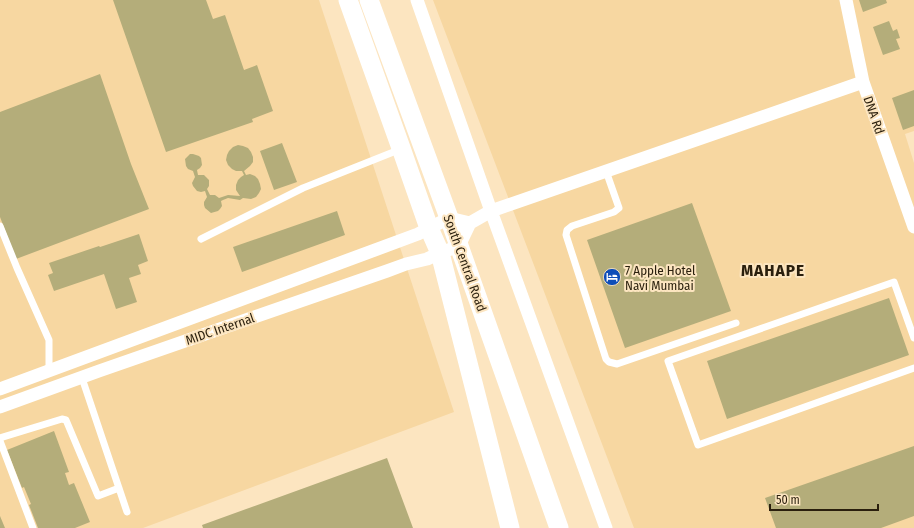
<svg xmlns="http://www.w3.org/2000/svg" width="914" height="528" viewBox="0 0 914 528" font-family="'Fira Sans Condensed',sans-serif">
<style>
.built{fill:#f7d7a1}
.building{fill:#b4ad7a}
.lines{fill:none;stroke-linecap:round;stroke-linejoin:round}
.lane{stroke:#fff;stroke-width:7}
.street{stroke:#fff;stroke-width:13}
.secondary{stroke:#fff;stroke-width:19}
.labels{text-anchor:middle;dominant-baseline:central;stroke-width:4;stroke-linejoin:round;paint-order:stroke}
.street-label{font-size:13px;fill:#2a1f0d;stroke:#fce5c0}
.poi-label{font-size:13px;fill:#2a1f0d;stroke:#fce5c0;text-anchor:start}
.district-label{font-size:17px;font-weight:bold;letter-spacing:1px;fill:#2a1f0d;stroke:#fce5c0}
</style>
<rect width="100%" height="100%" fill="#fce5c0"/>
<path class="built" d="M0 0H319L454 412 143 528H0Z
M433 0H914V131L905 134 914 163V528H634Z"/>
<path class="building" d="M113 0H206L213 19 225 15 244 70 257 65 273 111 252 119 253 122 166 152Z
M859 0H886L887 3 863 12Z
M889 21 893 31 897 29 900 38 896 39 900 49 883 55 873 27Z
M100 74 131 164 149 209 16 259 0 217V112Z
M914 90V126L903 130 892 98Z
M282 143 297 182 274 190 260 151Z
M238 145 243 146 248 148 251 152 253 157V162L250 166 244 171 246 175 250 174 255 176 258 179 260 184 261 189 259 193 256 197 251 199 243 198 240 200 228 198 223 200 221 201 222 206 220 209 218 211 211 213 205 208 204 205V202L207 197 205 191 201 192 197 191 193 186 192 183 195 177 193 171 188 169 186 166 185 159 190 154H193L199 156 201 158 202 165 200 168 197 170 198 175H204L209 180V186L207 189 210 195H215L219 198 228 195 240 196 236 190V185L238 180 241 177 244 175 242 171H236L232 169 228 165 226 160 227 155 229 151 233 147Z
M692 203 731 311 625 348 587 240Z
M337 211 345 235 242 272 233 247Z
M139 234 148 261 138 265 141 274 129 278 137 302 116 309 104 274 54 291 48 275 53 273 49 263 99 246 100 247Z
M889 298 909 355 727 419 707 361Z
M54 431 69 472 65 473 69 485 74 483 90 522 75 528H38L29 505 31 504 24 487 22 488 7 450Z
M914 446V516L881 528H776L765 498Z
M387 458 413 528H203L202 525Z
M0 516 5 528H0Z"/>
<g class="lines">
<path class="lane" d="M606 171 619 208 614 212 572 226 567 230 566 235 606 359 609 362 617 364 736 323
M0 226 17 268 49 340V370
M201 239 303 188 401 149
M914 338 894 282 668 361 698 445 914 368
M82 378 127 512
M0 438 62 419 66 420 98 496 119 488
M0 441 33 528"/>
<path class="street" d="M417 0 491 211 606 528
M846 0 863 82 914 227
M0 389 418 234 449 218 470 223
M0 407 99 371 387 271 406 264 427 259 440 253 459 246 470 223 491 211 863 82"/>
<path class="secondary" d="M348 0 401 148 429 228 440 253 510 528
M369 0 452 226 559 528"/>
</g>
<defs>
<symbol id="hotel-disc" viewBox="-11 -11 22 22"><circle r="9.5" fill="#0d4db8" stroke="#fce5c0"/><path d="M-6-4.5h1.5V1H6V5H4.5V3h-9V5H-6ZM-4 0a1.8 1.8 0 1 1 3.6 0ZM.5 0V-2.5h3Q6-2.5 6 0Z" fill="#fff"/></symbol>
</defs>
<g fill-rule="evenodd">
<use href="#hotel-disc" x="602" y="267" width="20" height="20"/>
</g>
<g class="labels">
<g class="street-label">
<text transform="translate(874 115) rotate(71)">DNA Rd</text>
<text transform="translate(465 263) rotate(70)">South Central Road</text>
<text transform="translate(220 329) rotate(-19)">MIDC Internal</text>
</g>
<g class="poi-label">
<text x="625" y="270">7 Apple Hotel<tspan x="625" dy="15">Navi Mumbai</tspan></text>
</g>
<g class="district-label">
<text x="773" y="270">MAHAPE</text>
</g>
</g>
<path d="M770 504v6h108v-6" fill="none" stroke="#2a1f0d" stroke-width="2"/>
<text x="776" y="504" font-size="12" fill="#2a1f0d" stroke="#fce5c0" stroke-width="3" paint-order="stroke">50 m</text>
</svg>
